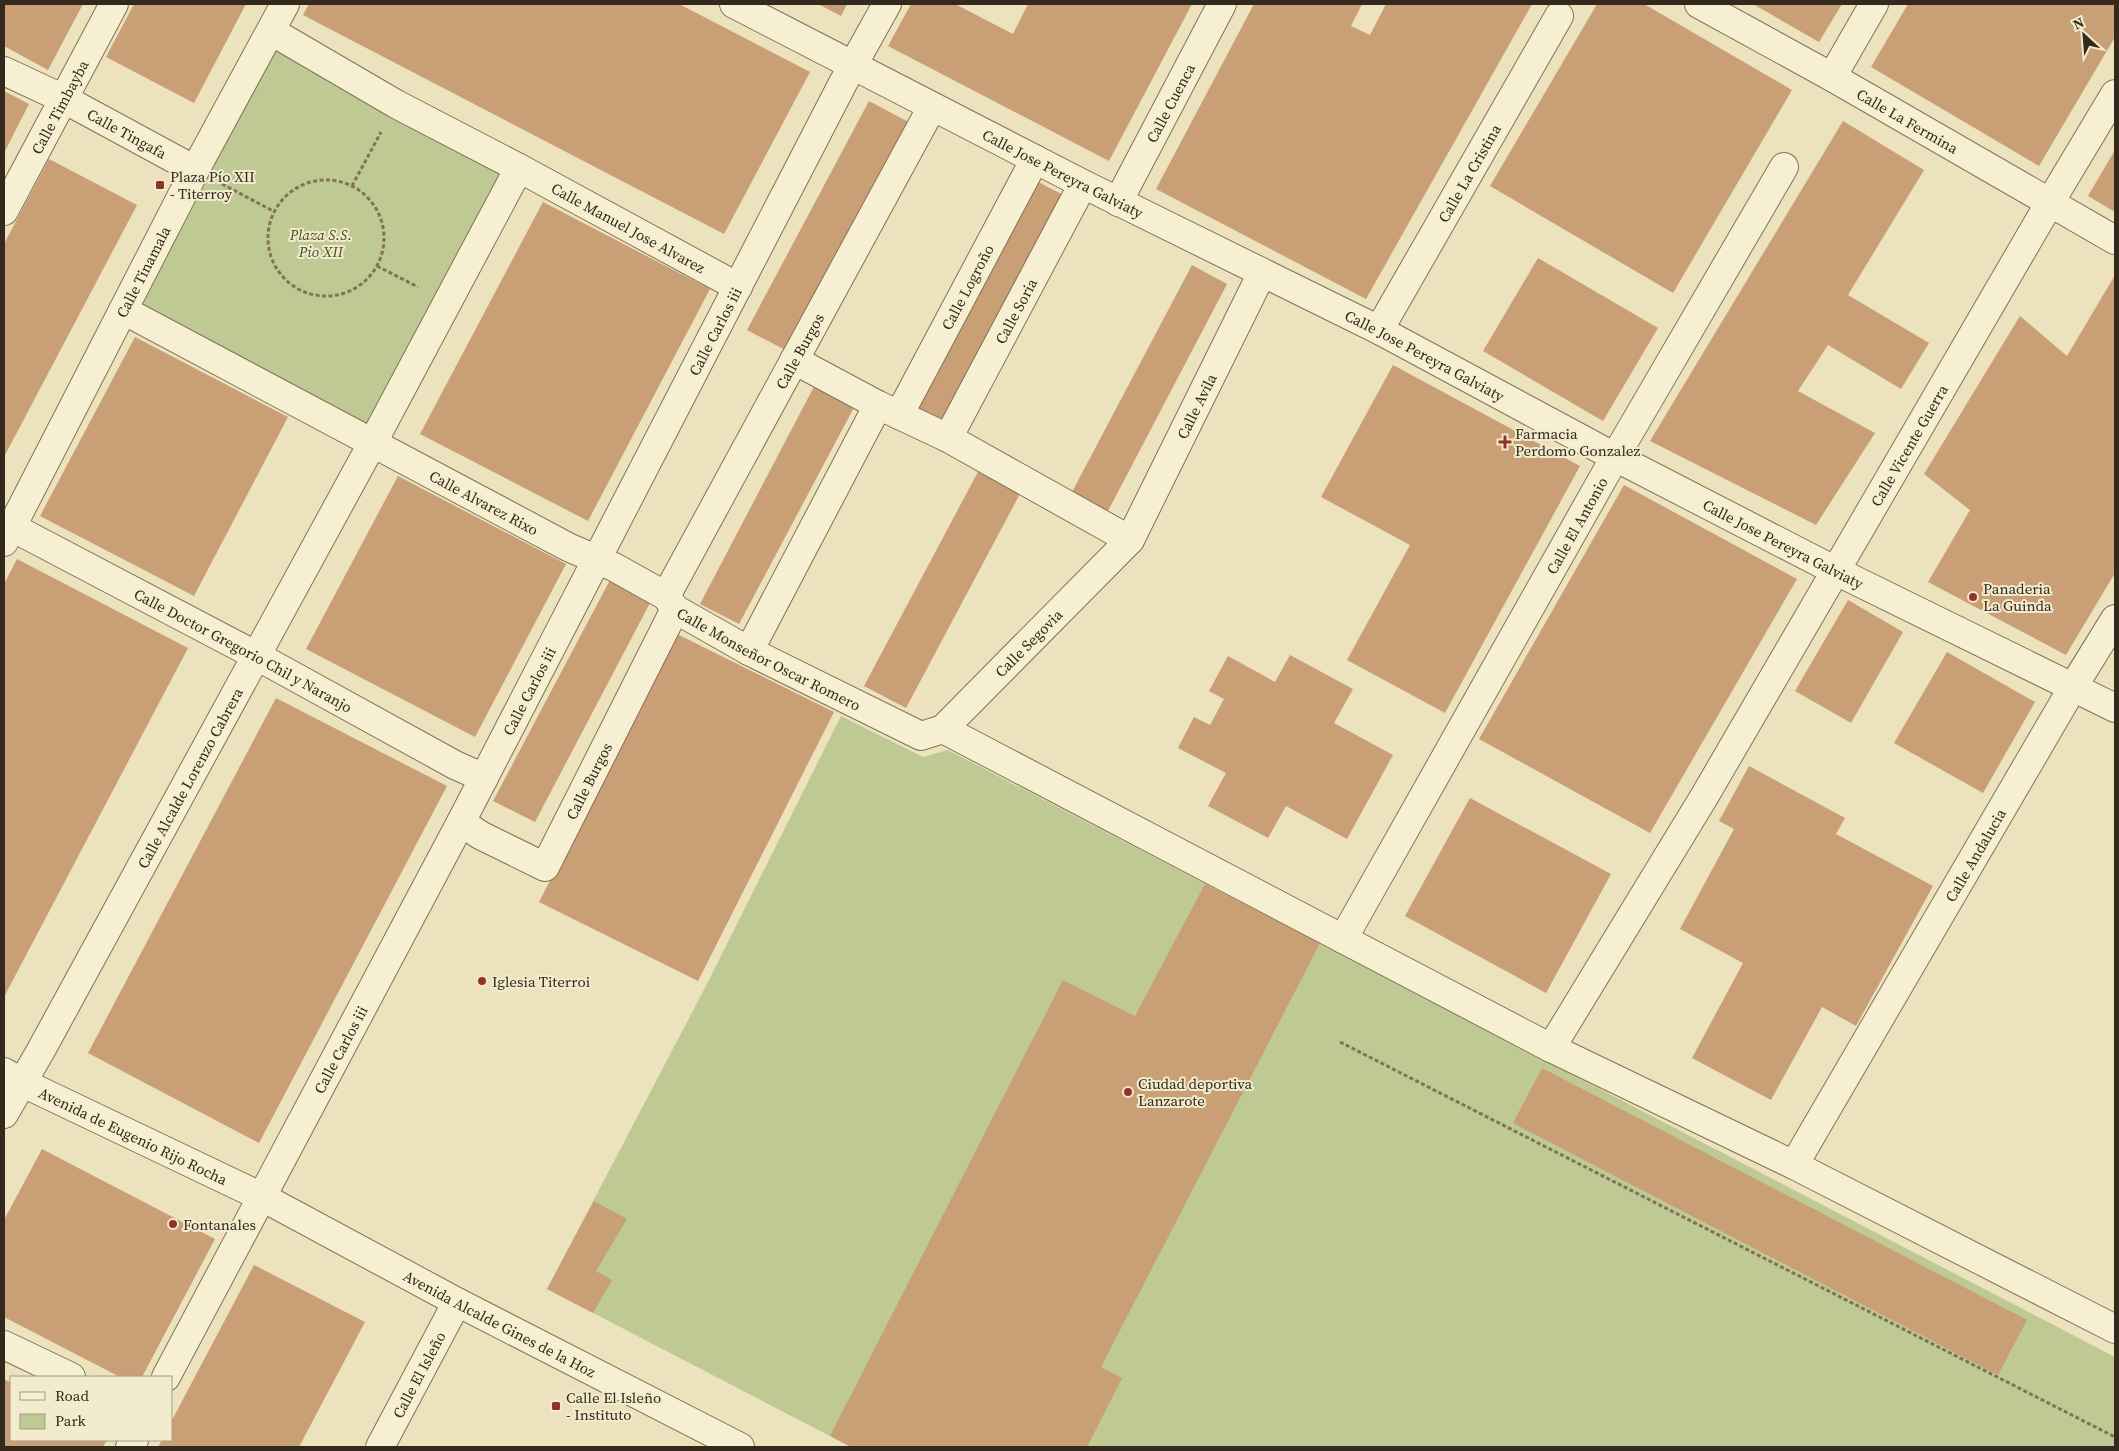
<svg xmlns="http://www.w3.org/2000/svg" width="2119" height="1451" viewBox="0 0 2119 1451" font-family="'Source Serif 4',serif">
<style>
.green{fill:#bec993}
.building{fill:#c99f75}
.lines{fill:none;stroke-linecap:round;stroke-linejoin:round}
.minor-casing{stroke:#837258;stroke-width:30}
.path{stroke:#837258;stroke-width:3;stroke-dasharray:4 2.5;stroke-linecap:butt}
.minor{stroke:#f7efd1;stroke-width:28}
.poi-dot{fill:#90322a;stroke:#f3ebcd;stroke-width:2}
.labels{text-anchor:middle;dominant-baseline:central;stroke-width:4;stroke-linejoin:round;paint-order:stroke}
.street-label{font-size:15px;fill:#33291c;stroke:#f3ebcd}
.poi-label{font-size:15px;fill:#33291c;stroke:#f3ebcd;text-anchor:start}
.park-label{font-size:15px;font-style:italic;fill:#404f23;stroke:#f3ebcd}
</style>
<rect width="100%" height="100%" fill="#ece2be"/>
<path class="green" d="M276 49 505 174 371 427 139 304Z
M841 716 923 757 948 750 2115 1357V1447H851L547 1289 707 984Z"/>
<path class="building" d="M4 4H83L48 70 4 46Z
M134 4H246L194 103 106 57Z
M309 4H679L810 72 724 234 303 15Z
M818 4H847L841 16Z
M911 4H955L1013 34 1028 4H1192L1109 161 888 46Z
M1254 4H1362L1351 26 1370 35 1386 4H1532L1366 299 1156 189Z
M1597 4H1644L1792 90 1673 293 1490 186Z
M1753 4H1842L1819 42Z
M1908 4H2115V37L2039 166 1871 67Z
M4 91 29 104 4 153Z
M869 101 914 125 791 353 747 330Z
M1843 121 1924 170 1848 295 1929 343 1901 389 1828 345 1798 391 1875 433 1816 525 1650 441Z
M2115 150V212L2088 196Z
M49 159 137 205 4 457V244Z
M1029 177 1067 197 948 424 909 403Z
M543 202 710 289 588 521 420 434Z
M1538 258 1658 328 1603 421 1483 351Z
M1192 265 1227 284 1108 511 1072 492Z
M2115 275V573L2066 655 1928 582 1970 510 1924 474 2020 316 2067 356Z
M135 337 288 417 194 596 40 516Z
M1393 365 1580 466 1445 713 1347 660 1410 545 1321 497Z
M818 379 858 400 739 624 700 604Z
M980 468 1022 490 906 708 864 686Z
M398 476 566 564 475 737 306 649Z
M1624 485 1797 579 1650 833 1479 739Z
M17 559 188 648 4 997V584Z
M610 580 651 601 535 822 493 801Z
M1848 600 1903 632 1851 723 1795 691Z
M677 634 834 712 698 981 539 902Z
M1947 652 2035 702 1983 793 1894 743Z
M1290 655 1353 689 1334 723 1393 755 1347 839 1286 806 1268 838 1208 806 1226 773 1178 748 1194 717 1210 725 1224 699 1209 691 1228 656 1275 682Z
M276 698 447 786 259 1143 88 1053Z
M1749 766 1845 818 1836 834 1933 886 1856 1026 1822 1007 1771 1100 1692 1058 1743 963 1680 929 1734 829 1719 821Z
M1470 798 1611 874 1546 993 1405 916Z
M1205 884 1320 943 1101 1367 1122 1378 1087 1447H851L830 1436 1063 980 1135 1016Z
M1542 1068 2027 1320 1998 1375 1513 1123Z
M42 1149 215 1239 142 1377H120L4 1317V1220Z
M594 1201 627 1219 596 1271 612 1280 593 1313 547 1289Z
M254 1265 365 1322 299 1447H158L162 1440H171V1422Z
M4 1379 11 1383V1440H107L103 1447H4Z"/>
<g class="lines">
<defs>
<g id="minor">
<path id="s1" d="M734 4 1083 184 1379 330 1615 457 1834 570 2115 708"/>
<path id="s2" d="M1699 4 1832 77 2115 240"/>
<path id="s3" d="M271 31 396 104 519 168 738 287"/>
<path id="s4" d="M4 71 64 99 195 170"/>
<path d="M1832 77 1874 4"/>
<path id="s5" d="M1118 202 1222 4"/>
<path id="s6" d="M4 211 114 4"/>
<path id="s7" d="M123 310 568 547 614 567 666 596 675 609 749 651 921 736 943 729 1130 540 1262 273"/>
<path id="s8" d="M1379 330 1559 16"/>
<path d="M794 360 878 405 948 438 1130 540"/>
<path id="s9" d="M899 415 1035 159"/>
<path id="s10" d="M948 438 1083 184"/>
<path id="s11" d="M4 523 255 655 455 765 484 778"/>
<path id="s12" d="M4 542 195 170 285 4"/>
<path id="s13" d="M666 596 932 107"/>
<path d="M749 651 878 405"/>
<path d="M943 729 1551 1048 1794 1165 2115 1329"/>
<path id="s14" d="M461 822 480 835 545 867 675 609"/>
<path id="s15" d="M1343 939 1615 457 1784 167"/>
<path id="s16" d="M1551 1048 1704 797 2049 204 2115 94"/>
<path id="s17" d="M4 1072 21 1082 262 1197 457 1302 740 1447"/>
<path id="s18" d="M4 1114 40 1052 373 442 519 168"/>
<path id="s19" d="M1794 1165 2073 687 2115 619"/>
<path d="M4 1345 71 1377"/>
<path id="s20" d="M166 1377 461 822 843 83 887 4"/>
<path d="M130 1447 134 1440"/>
<path id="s21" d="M380 1447 457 1302"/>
</g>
</defs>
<use href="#minor" class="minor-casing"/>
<path class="path" d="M268 238a58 58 0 1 1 116 0a58 58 0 1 1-116 0Z
M222 184 275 212
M352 186 381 132
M377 266 418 287
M1340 1042 2115 1437"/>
<use href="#minor" class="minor"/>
</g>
<g class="poi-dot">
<rect x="155" y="180" width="10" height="10" rx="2.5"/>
<path d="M1502.5 434.5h5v5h5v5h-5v5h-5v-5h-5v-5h5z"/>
<circle cx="1973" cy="597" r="5"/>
<circle cx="482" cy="981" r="5"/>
<circle cx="1128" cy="1092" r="5"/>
<circle cx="173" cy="1224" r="5"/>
<rect x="551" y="1401" width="10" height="10" rx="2.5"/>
</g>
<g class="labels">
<g class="street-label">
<text stroke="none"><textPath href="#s5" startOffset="112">Calle Cuenca</textPath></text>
<text stroke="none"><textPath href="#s6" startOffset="118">Calle Timbayba</textPath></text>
<text stroke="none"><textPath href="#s2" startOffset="239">Calle La Fermina</textPath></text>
<text stroke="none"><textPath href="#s4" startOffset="138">Calle Tingafa</textPath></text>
<text stroke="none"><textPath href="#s1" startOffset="370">Calle Jose Pereyra Galviaty</textPath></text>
<text stroke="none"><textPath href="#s8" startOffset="181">Calle La Cristina</textPath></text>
<text stroke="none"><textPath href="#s3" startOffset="408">Calle Manuel Jose Alvarez</textPath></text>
<text stroke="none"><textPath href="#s12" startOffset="304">Calle Tinamala</textPath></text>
<text stroke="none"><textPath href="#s9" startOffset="145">Calle Logroño</textPath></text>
<text stroke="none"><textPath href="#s10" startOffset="144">Calle Soria</textPath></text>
<text stroke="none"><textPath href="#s20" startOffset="1181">Calle Carlos iii</textPath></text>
<text stroke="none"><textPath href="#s13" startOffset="279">Calle Burgos</textPath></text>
<text stroke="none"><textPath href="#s1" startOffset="775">Calle Jose Pereyra Galviaty</textPath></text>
<text stroke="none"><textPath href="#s7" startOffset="1345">Calle Avila</textPath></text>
<text stroke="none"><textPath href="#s16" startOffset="701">Calle Vicente Guerra</textPath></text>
<text stroke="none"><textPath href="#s7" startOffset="409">Calle Alvarez Rixo</textPath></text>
<text stroke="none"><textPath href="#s15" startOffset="475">Calle El Antonio</textPath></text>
<text stroke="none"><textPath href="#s1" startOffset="1180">Calle Jose Pereyra Galviaty</textPath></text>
<text stroke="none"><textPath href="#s7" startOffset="1051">Calle Segovia</textPath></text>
<text stroke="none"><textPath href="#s11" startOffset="271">Calle Doctor Gregorio Chil y Naranjo</textPath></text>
<text stroke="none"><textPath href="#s7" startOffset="736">Calle Monseñor Oscar Romero</textPath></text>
<text stroke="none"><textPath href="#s20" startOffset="776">Calle Carlos iii</textPath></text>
<text stroke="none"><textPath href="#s18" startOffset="384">Calle Alcalde Lorenzo Cabrera</textPath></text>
<text stroke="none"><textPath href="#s14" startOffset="192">Calle Burgos</textPath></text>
<text stroke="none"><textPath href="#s19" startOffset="359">Calle Andalucia</textPath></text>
<text stroke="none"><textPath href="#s20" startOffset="371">Calle Carlos iii</textPath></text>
<text stroke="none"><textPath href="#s17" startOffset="144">Avenida de Eugenio Rijo Rocha</textPath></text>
<text stroke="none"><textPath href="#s17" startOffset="556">Avenida Alcalde Gines de la Hoz</textPath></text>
<text stroke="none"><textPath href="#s21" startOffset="82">Calle El Isleño</textPath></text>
</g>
<g class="poi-label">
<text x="170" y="176">Plaza Pío XII<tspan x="170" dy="17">- Titerroy</tspan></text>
<text x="1515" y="433">Farmacia<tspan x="1515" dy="17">Perdomo Gonzalez</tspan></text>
<text x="1983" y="588">Panaderia<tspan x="1983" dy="17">La Guinda</tspan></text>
<text x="492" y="981">Iglesia Titerroi</text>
<text x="1138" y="1083">Ciudad deportiva<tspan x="1138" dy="17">Lanzarote</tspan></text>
<text x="183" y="1224">Fontanales</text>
<text x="566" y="1397">Calle El Isleño<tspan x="566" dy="17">- Instituto</tspan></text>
</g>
<g class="park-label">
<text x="321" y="234">Plaza S.S.<tspan x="321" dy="17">Pio XII</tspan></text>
</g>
</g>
<rect width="2119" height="1451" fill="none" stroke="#33291c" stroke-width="10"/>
<rect x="10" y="1376" width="162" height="65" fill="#f3ebcd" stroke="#a69d86"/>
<rect x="20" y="1392" width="25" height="8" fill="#f7efd1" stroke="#a69d86"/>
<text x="55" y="1401" font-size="15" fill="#33291c">Road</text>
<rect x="20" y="1414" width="25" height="15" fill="#bec993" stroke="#a69d86"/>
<text x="55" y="1426" font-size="15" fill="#33291c">Park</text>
<g transform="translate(2084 35) rotate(334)" stroke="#f3ebcd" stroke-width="4" paint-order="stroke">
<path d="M0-4L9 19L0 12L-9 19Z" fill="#33291c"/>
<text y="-8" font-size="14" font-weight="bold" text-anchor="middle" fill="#33291c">N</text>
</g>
</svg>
